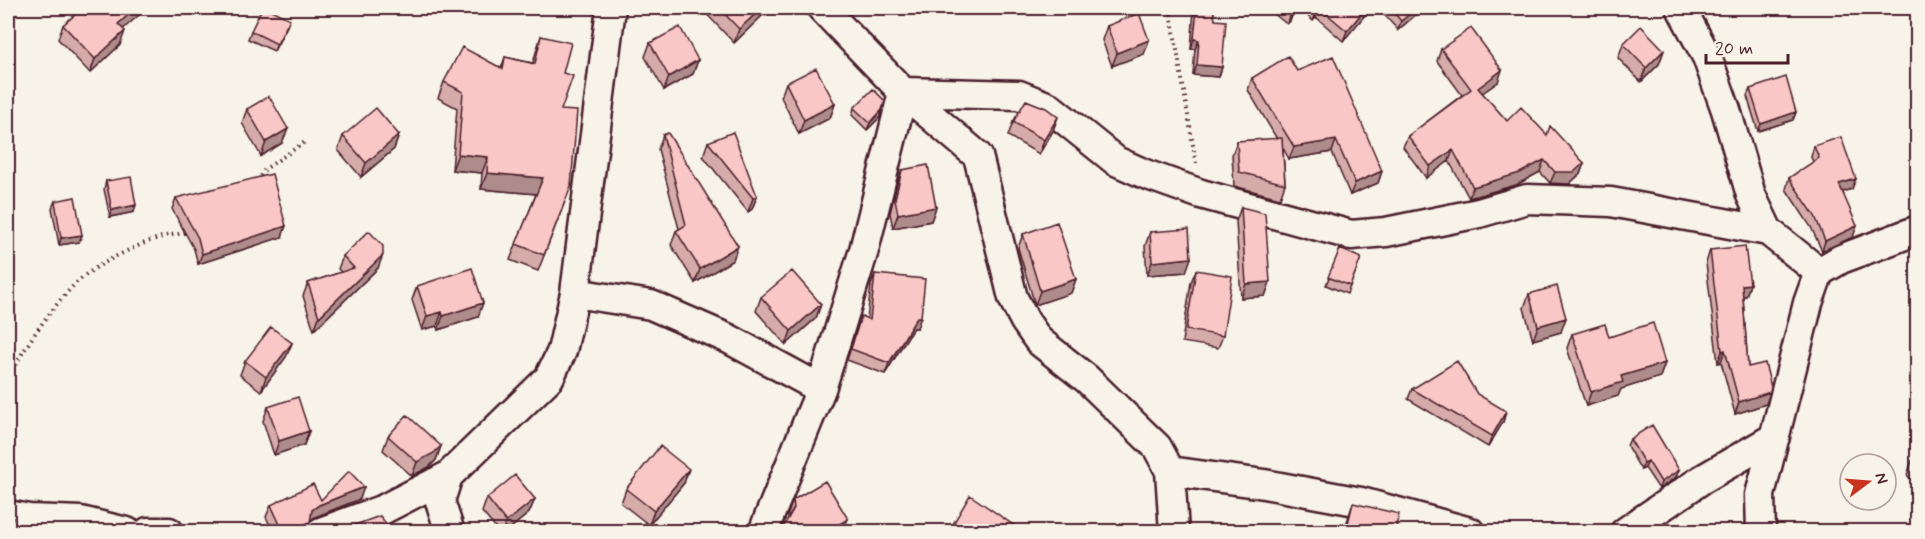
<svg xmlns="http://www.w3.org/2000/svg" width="1925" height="539" viewBox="0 0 1925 539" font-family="Mynerve,sans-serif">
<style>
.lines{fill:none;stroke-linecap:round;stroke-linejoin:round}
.street-casing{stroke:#4a1f2b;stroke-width:33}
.path{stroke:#4a1f2b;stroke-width:4;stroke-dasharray:1.5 4.5;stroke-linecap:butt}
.street{stroke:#f7f3e8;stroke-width:28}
.wall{fill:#d6acaa;stroke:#4a1f2b;stroke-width:1.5}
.shaded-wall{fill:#ae8c8b;stroke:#4a1f2b;stroke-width:1.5}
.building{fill:#f9c8c6;stroke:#4a1f2b;stroke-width:1.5}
</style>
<rect width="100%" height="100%" fill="#f7f3e8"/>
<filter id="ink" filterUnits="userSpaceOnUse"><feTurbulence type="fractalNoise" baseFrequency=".0167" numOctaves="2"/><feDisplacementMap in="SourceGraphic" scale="12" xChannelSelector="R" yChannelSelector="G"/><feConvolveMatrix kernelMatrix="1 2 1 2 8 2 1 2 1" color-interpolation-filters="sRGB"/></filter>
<g filter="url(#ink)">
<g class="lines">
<defs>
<path id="street" d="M822 8 903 92 978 156 1013 298 1025 321 1039 341 1087 379 1157 447 1170 471 1174 532
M1681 8 1707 57 1726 110 1751 195 1768 231 1819 272
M903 92 1019 95 1049 107 1116 161 1145 174 1201 194 1351 235 1386 232 1479 213 1527 199 1611 202 1768 231
M575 293 651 305 729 339 821 389
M1170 471 1264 484 1361 502 1470 532
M8 515 29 519 81 521 127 532
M148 532H169
M321 532 384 509 448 476
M450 532 440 501 448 476 549 378 562 351 575 293 611 8
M763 532 821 389 864 250 903 92
M1625 532 1701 480 1775 437
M1761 532 1760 495 1808 303 1819 272 1841 259 1918 230"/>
</defs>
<use href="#street" class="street-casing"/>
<path class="path" d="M1170 8 1196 163
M257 181 265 169 305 142
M8 381C20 351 64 288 91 271 109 259 141 243 162 237 171 234 181 235 190 231"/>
<use href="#street" class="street"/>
</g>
<path class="wall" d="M83 8H147L122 29 120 45 90 73 58 39 63 25Z
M701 8H769L768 10 734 43Z
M1179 8H1213L1222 67 1219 77 1193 75 1195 49H1191L1194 9 1180 12Z
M1266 8H1291L1294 11 1290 21 1287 24Z
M1299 8H1371L1343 41 1316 17 1313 21Z
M1378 8H1421L1420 11 1398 30Z
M287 26 274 51 248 39 251 31Z
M1107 26 1149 40 1144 54 1112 66 1102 40Z
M541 36 563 73 561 110 571 186 538 271 510 260 536 194 481 189 482 173 452 170 457 108 438 98 444 82 501 69 505 57 533 63 536 52Z
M650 43 698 60 693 74 664 90 645 57Z
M1623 44 1664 50 1659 64 1641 82 1618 58Z
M1441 49 1498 82 1482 93 1507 121 1547 135 1584 163 1580 174 1569 184 1550 183 1540 172 1516 185 1469 198 1449 161 1426 178 1403 147 1408 136 1462 95 1437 61Z
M1297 71 1382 171 1378 183 1350 195 1332 152 1289 159 1283 148 1285 184 1280 198 1234 186 1232 155 1237 141 1277 139 1248 90 1252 78Z
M786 83 835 104 830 118 799 134 781 97Z
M1750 89 1796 112 1793 120 1758 131 1747 96Z
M854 108 882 110 880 117 867 130 852 115Z
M247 109 282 143 261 156 242 123Z
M1013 122 1053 131 1039 154 1008 136Z
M399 135 394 149 361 177 338 150 343 136Z
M663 135 733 260 695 283 671 245 676 231 679 229 658 149Z
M708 142 757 196 752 209 748 212 703 156Z
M1814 146 1852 189 1843 192 1853 237 1822 251 1811 227 1786 189 1789 178 1813 162 1811 157Z
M902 170 936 207 931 221 893 228 890 213 897 184Z
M106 181 134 212 110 217 104 189Z
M176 198 282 237 198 264 194 249 172 209Z
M55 201 82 235 79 242 59 245 52 208Z
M1241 207 1270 282 1265 296 1241 298 1236 221Z
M1150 232 1186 272 1147 275 1145 246Z
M1023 234 1076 279 1071 293 1035 305 1018 248Z
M1340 249 1361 258 1347 294 1326 285Z
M1710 250 1750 284 1746 296H1743L1748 367 1766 404 1735 414 1721 362 1718 363 1706 263Z
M343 256 378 268 314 330 303 296 308 283 341 272 338 269Z
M1196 270 1223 336 1218 348 1182 342 1191 282Z
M875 274 917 328H913L885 374 847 360 861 316 867 319 871 285Z
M417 286 478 317 438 330 437 326 422 330 412 300Z
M1529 294 1561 332 1533 340 1524 308Z
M761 297 821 304 816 318 786 345 756 311Z
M1572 334 1609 337 1665 363 1660 377 1621 389 1618 396 1586 406 1567 348Z
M292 343 286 357 261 391 240 375 245 361Z
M1412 389 1506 411 1503 422 1488 447 1408 399Z
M268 407 309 431 304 445 274 455 263 421Z
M388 436 441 446 436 460 429 467 412 476 383 450Z
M1630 439 1676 477 1659 489 1645 468 1641 470 1627 446Z
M1917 455V486L1907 475 1912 461Z
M684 483 649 525 621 503 626 489Z
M487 498 535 499 529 513 507 531H498L482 512Z
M360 499 315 517 310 521 306 531H273L266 517 271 505 321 500Z
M793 500 843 531 788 518V514Z
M1353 503 1395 531H1344Z"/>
<path class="shaded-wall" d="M136 8H147L113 38 118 24Z
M389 8H431L429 14 388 9Z
M762 8H769L768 10 734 43 739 29Z
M1182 8H1195L1194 9 1180 12Z
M1320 8 1316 17 1313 21 1317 11Z
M1366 8H1371L1343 41 1347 31Z
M1417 8H1421L1420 11 1398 30 1401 21Z
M1294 11 1290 21 1287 24 1291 14Z
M290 19 287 26 274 51 277 44Z
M125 31 120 45 90 73 95 59Z
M1194 39 1199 40 1195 49H1191Z
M1149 40 1144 54 1112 66 1117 53Z
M1664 50 1659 64 1641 82 1646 68Z
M698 60 693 74 664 90 669 77Z
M1197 65 1222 67 1219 77 1193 75Z
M1502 70 1498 82 1474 99 1478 88Z
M835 104 830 118 799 134 804 120Z
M882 110 880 117 867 130 870 123Z
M1796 112 1793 120 1758 131 1761 124Z
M1058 117 1053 131 1039 154 1044 140Z
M288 129 282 143 261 156 266 142Z
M399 135 394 149 361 177 366 163Z
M1336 140 1332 152 1289 159 1294 147Z
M1453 150 1449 161 1426 178 1430 166Z
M458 154 488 157 482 173 452 170Z
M1544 160 1540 172 1516 185 1469 198 1473 187Z
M1584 163 1580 174 1569 184 1550 183 1555 172Z
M1382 171 1378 183 1350 195 1355 183Z
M487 173 543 178 537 194 481 189Z
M1856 179 1852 189 1835 195 1839 184Z
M757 196 752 209 748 212 753 198Z
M136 205 134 212 110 217 112 210Z
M936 207 931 221 893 228 898 214Z
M286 226 282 237 198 264 202 254Z
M1857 226 1853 237 1822 251 1825 241Z
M82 235 79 242 59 245 61 238Z
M738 246 733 260 695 283 700 269Z
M383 255 378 268 314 330 319 317Z
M1191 258 1186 272 1147 275 1152 262Z
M1076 279 1071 293 1035 305 1040 291Z
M1270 282 1265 296 1241 298 1246 284Z
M1750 284 1746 296 1737 297 1742 285Z
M483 303 478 317 438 330 443 316Z
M821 304 816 318 786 345 791 331Z
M442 312 437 326 422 330 427 316Z
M917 317H921L917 328H913L885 374 889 363Z
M1566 318 1561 332 1533 340 1538 326Z
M292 343 286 357 261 391 266 377Z
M1725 350 1721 362 1718 363 1722 351Z
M1665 363 1660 377 1621 389 1618 396 1586 406 1591 392 1621 376Z
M1770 392 1766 404 1735 414 1739 402Z
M1506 411 1503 422 1488 447 1492 436Z
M309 431 304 445 274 455 279 441Z
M441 446 436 460 429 467 412 476 417 462Z
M1648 461 1645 468 1641 470 1644 463Z
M689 469 684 483 649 525 654 511Z
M1679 470 1676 477 1659 489 1661 482Z
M364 487 360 499 315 517 308 522 312 510 319 505Z
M535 499 529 513 507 531H503L506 522Z
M848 519 843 531H828Z
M310 522 306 531H289Z"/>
<path class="building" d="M83 8H136L118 24 125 31 95 59 63 25Z
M262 8H267L290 19 277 44 251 31Z
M719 8H762L739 29Z
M1197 8H1213L1215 20 1226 21 1222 67 1197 65 1199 40 1194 39Z
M1282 8H1291L1294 11 1291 14Z
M1313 8H1366L1347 31 1320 8 1317 11Z
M1390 8H1417L1401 21Z
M1139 13 1149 40 1117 53 1107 26Z
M1641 26 1664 50 1646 68 1623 44Z
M680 27 698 60 669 77 650 43Z
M1471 28 1502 70 1478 88 1507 121 1521 107 1547 135 1550 126 1584 163 1574 172H1555L1544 160 1520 173 1473 187 1453 150 1430 166 1408 136 1471 89 1441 49Z
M541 36 571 43 563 73 573 76 561 110 577 111 571 186 544 255 516 244 543 178 487 173 488 157 458 154 463 92 444 82 462 47 503 69 505 57 535 64Z
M1288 56 1297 71 1333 56 1382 171 1355 183 1336 140 1294 147 1252 78Z
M816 68 835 104 804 120 786 83Z
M1786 77 1796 112 1761 124 1750 89Z
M873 89 885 101 882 110 870 123 854 108Z
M269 96 288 129 266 142 247 109Z
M1026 100 1046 108 1058 117 1044 140 1013 122Z
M376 108 399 135 366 163 343 136Z
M733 132 757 196 753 198 708 142Z
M668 133 738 246 700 269 676 231 686 225 663 135Z
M1841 137 1856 179 1839 184 1857 226 1825 241 1815 216 1789 178 1819 158 1814 146Z
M1282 138 1285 184 1239 172 1237 141Z
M928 165 936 207 898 214 895 199 902 170Z
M272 174 286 226 202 254 198 238 176 198Z
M131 177 136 205 112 210 106 181Z
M75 197 82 235 61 238 55 201Z
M1241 207 1265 213 1270 282 1246 284Z
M1057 222 1076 279 1040 291 1023 234Z
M1189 229 1191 258 1152 262 1150 232Z
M369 231 383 246V255L319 317 308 283 354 268 343 256Z
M1745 246 1750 284 1742 285 1748 367 1765 363 1771 387 1770 392 1739 402 1725 350 1722 351 1710 250Z
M1340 249 1361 258 1350 286 1328 277Z
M472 268 483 303 443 316 442 312 427 316 417 286Z
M1196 270 1232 276 1223 336 1186 330Z
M792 271 821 304 791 331 761 297Z
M875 274 925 279 921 317H917L889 363 851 349 861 316 870 320Z
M1557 286 1566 318 1538 326 1529 294Z
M1653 323 1665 363 1621 376 1623 382 1591 392 1572 334 1605 324 1609 337Z
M271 327 292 343 266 377 245 361Z
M1457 361 1477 394 1506 411 1492 436 1412 389Z
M298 397 309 431 279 441 268 407Z
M407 415 441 446 434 453 417 462 388 436Z
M1652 425 1679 470 1661 482 1648 461 1644 463 1630 439Z
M660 446 689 469 654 511 626 489Z
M1917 455V467L1912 461Z
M349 471 364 487 319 505 312 510 310 522 289 531H283L271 505 313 484 321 500Z
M515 475 535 499 506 522 487 498Z
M825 481 848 519 828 531H781L794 508 793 500Z
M970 495 1022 531H949Z
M1353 503 1399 514 1395 531H1346Z
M8 516 13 518 8 531Z
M380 516 392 531H352L349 527Z"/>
</g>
<rect width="1925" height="539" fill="none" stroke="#f7f3e8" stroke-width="30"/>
<rect x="15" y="15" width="1895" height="509" fill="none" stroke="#4a1f2b" stroke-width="2" filter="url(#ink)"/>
<g transform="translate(1868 482) rotate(74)"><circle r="28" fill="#f7f3e8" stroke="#b29e9c" stroke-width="1.5"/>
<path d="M0-4.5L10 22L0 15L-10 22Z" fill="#c8321e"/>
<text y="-9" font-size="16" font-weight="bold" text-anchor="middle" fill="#4a1f2b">N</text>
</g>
<path d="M1706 54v9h82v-9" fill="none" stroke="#4a1f2b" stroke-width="3"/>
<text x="1715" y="54" font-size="18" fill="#4a1f2b" stroke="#f7f3e8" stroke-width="4.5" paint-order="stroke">20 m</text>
</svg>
